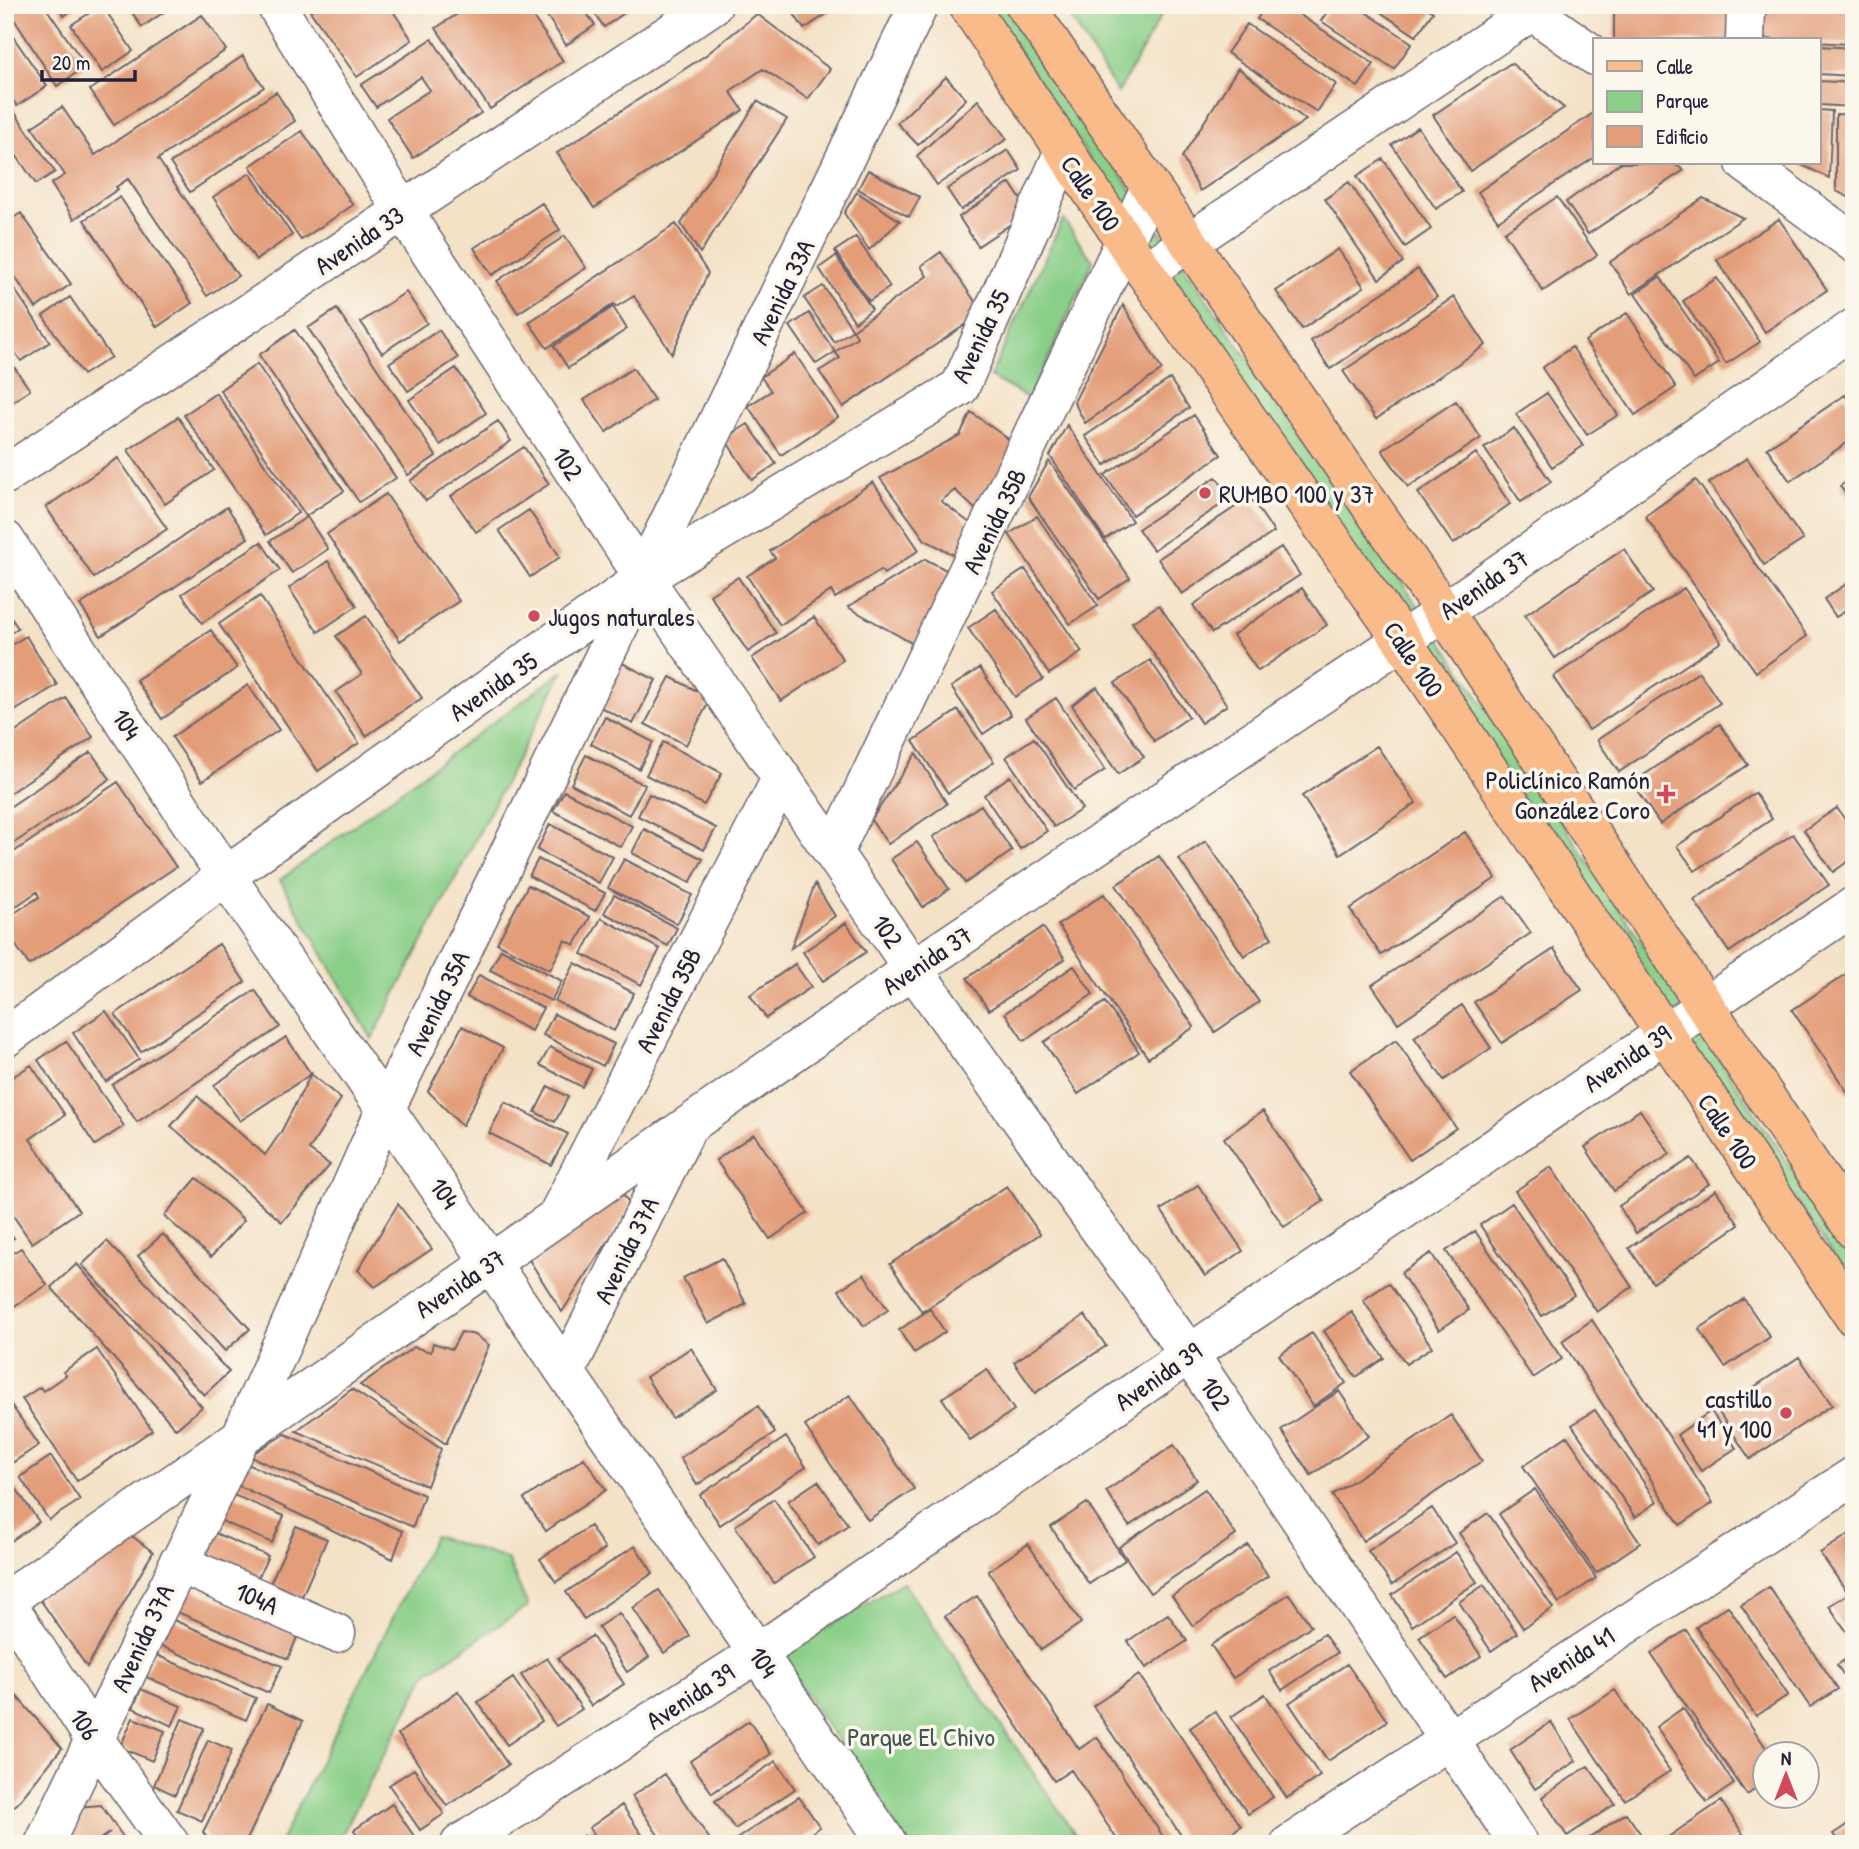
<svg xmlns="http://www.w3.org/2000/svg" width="1859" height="1849" viewBox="0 0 1859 1849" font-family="'Patrick Hand',sans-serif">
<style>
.green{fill:#8acf88;stroke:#567862;stroke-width:2}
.building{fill:#e39d79}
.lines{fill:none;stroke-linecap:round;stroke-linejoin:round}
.minor-casing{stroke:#6c656c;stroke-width:41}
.major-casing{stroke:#6c656c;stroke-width:41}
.minor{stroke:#fff;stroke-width:38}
.major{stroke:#fabb8b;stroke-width:38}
.poi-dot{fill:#d1495b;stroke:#fbf7ec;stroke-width:2.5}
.labels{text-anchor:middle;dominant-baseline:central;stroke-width:7;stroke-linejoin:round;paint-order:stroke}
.street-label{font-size:26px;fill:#22223b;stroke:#fbf7ec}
.poi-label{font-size:26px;fill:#22223b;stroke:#fbf7ec;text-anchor:start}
.park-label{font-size:26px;fill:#415652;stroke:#fbf7ec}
</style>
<rect width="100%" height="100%" fill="#fbf7ec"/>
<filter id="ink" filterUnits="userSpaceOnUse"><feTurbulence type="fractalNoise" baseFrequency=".0143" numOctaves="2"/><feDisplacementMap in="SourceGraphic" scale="14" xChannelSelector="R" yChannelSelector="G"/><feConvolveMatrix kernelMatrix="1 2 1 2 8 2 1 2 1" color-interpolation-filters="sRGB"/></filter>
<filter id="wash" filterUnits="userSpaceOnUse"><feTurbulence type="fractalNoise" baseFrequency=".00686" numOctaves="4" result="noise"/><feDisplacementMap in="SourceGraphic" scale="28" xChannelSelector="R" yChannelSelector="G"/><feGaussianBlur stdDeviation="1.57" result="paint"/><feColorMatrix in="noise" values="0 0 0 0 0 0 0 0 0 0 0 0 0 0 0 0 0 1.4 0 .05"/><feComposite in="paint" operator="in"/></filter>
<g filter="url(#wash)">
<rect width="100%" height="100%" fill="#f4e2c7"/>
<path class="green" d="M988 5H1004L1429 622 1854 1262V1286L1159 263Z
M1063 5H1167L1118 93Z
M1063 219 1093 261 1030 399 990 377Z
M563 671 372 1039 280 880Z
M434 1536 507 1559 528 1606 427 1673 337 1844H279Z
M903 1582 1082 1844H907L780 1656Z"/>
<g id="blocks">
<path class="building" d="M5 5H44L86 66 57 86Z
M57 5H79L64 16Z
M102 5 133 51 102 72 71 25Z
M127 5H174L142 27Z
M319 5H389L412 40 357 77 310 11Z
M471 5H525L563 61 490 109 436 28Z
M540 5H581L595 25 566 45Z
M589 5H627L630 9 604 27Z
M788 5H840L804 29Z
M1266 5H1285L1374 64 1358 87 1257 19Z
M1332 5H1355L1412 43 1394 69 1321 21Z
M1370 5H1423L1433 12 1416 36Z
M1614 5H1737L1735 40H1614Z
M1766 5H1851L1849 44 1764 39Z
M757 14 830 69 808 99 763 69 730 91 743 110 594 208 557 153 706 55Z
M202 15 226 50 114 125 90 90Z
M1247 24 1336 84 1317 112 1227 53Z
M5 25 47 86 17 106 5 89Z
M432 39 481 113 413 158 387 118 430 90 421 77 376 107 361 85Z
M1819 46 1854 48V76L1819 74Z
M243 56 264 87 158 159 238 276 207 296 128 179 116 187 118 189 74 219 51 184 65 175 32 127 62 107 95 155Z
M1511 63 1564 108 1470 171 1433 115Z
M1238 68 1306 120 1200 191 1182 157Z
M946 77 966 99 918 145 897 123Z
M1819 81 1854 83V107L1819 105Z
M276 92 295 121 190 192 170 163Z
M5 98 55 172 36 184 5 139Z
M978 100 1007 139 937 185 917 156Z
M757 101 787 119 700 253 681 224Z
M1819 110 1832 111 1829 178 1798 163H1819Z
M1592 114 1595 116V157L1498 221 1478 192Z
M1836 114 1854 115V200L1836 191Z
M1418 127 1462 192 1436 209 1392 145Z
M302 131 353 205 301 240 250 166Z
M1008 150 1021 170 961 210 947 189Z
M1383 159 1431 229 1405 247 1357 176Z
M1620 163H1672L1684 170 1588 234 1566 202Z
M868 170 920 197 909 217 858 189Z
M250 173 292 235 256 260 213 197Z
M1349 182 1403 262 1379 279 1325 199Z
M1010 183 1029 212 978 246 959 217Z
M857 192 900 221 869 250 844 213Z
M120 197 192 303 157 327 84 220Z
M1557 197 1597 255 1543 291 1504 232Z
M1703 198 1743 218 1631 294 1610 262Z
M542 203 560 230 492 275 474 248Z
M21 213 71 284 36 308 5 262V223Z
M1779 219 1827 290 1765 332 1717 260Z
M676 224 708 273 672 354 634 296 616 307 614 304 547 348 529 322Z
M565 236 586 268 518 313 497 281Z
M856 237 890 287 869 301 835 251Z
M1338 249 1364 287 1302 329 1276 291Z
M941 252 983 313 843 407 819 371 840 358 835 352 857 337 853 330 927 276 921 266Z
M836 256 872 309 855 322 819 268Z
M1418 269 1437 297 1330 369 1311 341Z
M5 275 50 342 21 361 5 338Z
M1660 277 1719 363 1694 380 1635 294Z
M1717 278 1760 342 1726 364 1683 301Z
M823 286 853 330 834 342 804 298Z
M406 292 427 323 382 353 361 322Z
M70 297 111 357 83 375 43 316Z
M1454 297 1486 345 1376 419 1343 371Z
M1123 305 1162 370 1085 423 1074 402Z
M613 307 627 329 568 368 554 346Z
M337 309 436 456 408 475 308 328Z
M809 313 835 352 816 364 790 326Z
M1627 313 1676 387 1635 415 1585 341Z
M295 330 396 478 359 502 259 355Z
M439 330 458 358 408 391 389 363Z
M1572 347 1618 415 1587 435 1542 368Z
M5 354 30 390 5 407Z
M795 354 838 417 781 455 748 406 771 391 761 377Z
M257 364 344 491 306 516 220 390Z
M456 368 486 413 440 445 409 400Z
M633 368 654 400 606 432 584 400Z
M1170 379 1189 408 1105 465 1085 436Z
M216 393 298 513 266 535 184 415Z
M1547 393 1583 446 1552 467 1516 414Z
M1845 395 1854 408V438L1790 481 1767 448Z
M1456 401 1481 438 1408 487 1382 450Z
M971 412 1015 444 977 511 955 490 941 501 979 530 964 560 925 540 880 478 960 435Z
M1194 415 1221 455 1132 515 1105 475Z
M178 417 214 470 165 504 128 450Z
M498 421 511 441 426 501 410 481Z
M748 424 776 464 752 480 725 439Z
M1067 425 1132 521 1105 539 1050 456Z
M1514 428 1551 482 1521 502 1484 448Z
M524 447 549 484 476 532 451 496Z
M1476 453 1510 504 1453 544 1418 493Z
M118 458 167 529 94 578 46 507Z
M1747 458 1803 540 1764 565 1709 483Z
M1049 461 1130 578 1099 599 1028 497Z
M1216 477 1231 498 1153 550 1138 529Z
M1854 477V506L1840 486Z
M1696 480 1807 636 1756 672 1645 516Z
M873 482 919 550 884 574 881 570 835 598 831 591 780 625 747 576 775 558 770 551Z
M386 494 459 601 400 641 327 534Z
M1250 497 1274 532 1182 594 1158 559Z
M227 507 248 538 101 636 80 605Z
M529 510 560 557 530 577 499 530Z
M1037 516 1098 606 1070 624 1009 534Z
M307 517 328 549 292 573 270 541Z
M261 542 280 570 202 623 182 594Z
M1281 547 1300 575 1212 633 1193 605Z
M1624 549 1653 592 1555 658 1525 615Z
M925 559 954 574 917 646 848 607Z
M328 561 357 606 318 632 289 588Z
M1025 569 1082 652 1049 674 992 591Z
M738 577 776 633 748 652 710 595Z
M1848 583 1854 592V605L1836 617 1824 599Z
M1302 588 1327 625 1258 671 1233 635Z
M1684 588 1721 642 1589 730 1553 677Z
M260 596 359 743 318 771 219 624Z
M1159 605 1227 705 1201 723 1132 622Z
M5 609 18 628 5 637Z
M996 609 1043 679 1015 697 968 628Z
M366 616 422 698 366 736 336 692 362 674 336 636Z
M814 617 843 660 781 701 752 658Z
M211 630 237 668 162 719 136 680Z
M26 636 57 685 5 717V649Z
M1150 660 1189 717 1154 741 1115 683Z
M622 663 656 680 633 724 600 707Z
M980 668 1011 715 983 734 951 687Z
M1699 672 1720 703 1619 772 1597 740Z
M670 677 711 698 686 745 645 724Z
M248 685 279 730 202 781 172 737Z
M1097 687 1144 757 1118 774 1072 705Z
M66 698 93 737 5 796V739Z
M1056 698 1105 770 1074 790 1026 718Z
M958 710 994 762 948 793 913 741Z
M605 717 653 742 639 769 591 744Z
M1720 724 1748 765 1660 824 1632 783Z
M1034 738 1082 809 1054 827 1006 757Z
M663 742 722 773 704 805 646 775Z
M1377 746 1416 803 1340 854 1302 796Z
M91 752 110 779 5 849V810Z
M916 753 947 804 888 844 871 820Z
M586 755 645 785 629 815 571 784Z
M1010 776 1047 831 1020 849 984 795Z
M118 782 176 867 29 965 5 929V919L39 897 37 892 6 913 5 858Z
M564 791 632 826 621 847 553 811Z
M1755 793 1772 819 1695 871 1677 846Z
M649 794 716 828 704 850 638 816Z
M981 805 1012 851 965 883 933 837Z
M1837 808 1854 833V857L1833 872 1804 830Z
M550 824 613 857 599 883 537 850Z
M644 829 703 859 690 883 632 853Z
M1465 832 1496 878 1381 955 1350 909Z
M1793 834 1829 885 1729 952 1694 900Z
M1206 841 1272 938 1244 956 1179 859Z
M917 842 949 889 923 907 891 859Z
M1159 856 1259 1002 1215 1032 1116 885Z
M538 859 605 893 595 911 529 876Z
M624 859 692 895 677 924 608 888Z
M815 884 835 916 791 948Z
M528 885 590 917 575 945 565 940 550 970 497 943Z
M1104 894 1194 1027 1148 1058 1058 925Z
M614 895 677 928 668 946 604 913Z
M1505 896 1531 933 1398 1023 1372 985Z
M601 918 660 949 641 985 582 954Z
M846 923 866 952 823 981 803 952Z
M1043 927 1065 959 989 1010 967 978Z
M219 944 245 982 141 1052 115 1014Z
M501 949 562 981 551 1001 490 970Z
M1554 949 1582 990 1502 1043 1474 1002Z
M575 963 634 993 614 1031 555 1001Z
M795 964 811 987 766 1018 750 995Z
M1074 966 1093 994 1024 1041 1005 1013Z
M1854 969V1102L1792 1010Z
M479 975 543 1008 531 1031 467 997Z
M255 990 280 1027 137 1122 112 1085Z
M1105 1002 1139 1052 1078 1094 1044 1042Z
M1462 1005 1491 1048 1444 1080 1414 1037Z
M106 1011 139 1059 106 1082 73 1033Z
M554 1014 614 1044 603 1066 543 1035Z
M462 1026 503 1048 462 1126 428 1091Z
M286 1037 311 1074 341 1099 309 1150 330 1165 282 1222 171 1126 197 1096 265 1155 281 1132 311 1074 240 1121 214 1085Z
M1396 1040 1456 1128 1410 1160 1350 1071Z
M66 1041 124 1126 95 1145 38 1060Z
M550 1047 592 1069 582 1087 540 1065Z
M31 1065 65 1115 30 1139 79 1211 32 1243 5 1204V1082Z
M548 1086 568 1097 555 1122 535 1112Z
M505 1102 568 1134 551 1165 489 1133Z
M1640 1110 1670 1154 1614 1191 1585 1147Z
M1263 1111 1324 1201 1284 1227 1224 1138Z
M754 1134 808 1213 770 1239 716 1160Z
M1691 1158 1709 1184 1636 1233 1619 1206Z
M1551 1167 1632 1287 1597 1312 1515 1191Z
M197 1178 244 1220 211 1257 164 1216Z
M1198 1185 1243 1251 1205 1276 1161 1210Z
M1007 1186 1040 1234 922 1312 890 1264Z
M1716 1190 1739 1225 1653 1283 1629 1248Z
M621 1191 631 1206 562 1312 528 1258Z
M1512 1203 1574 1295 1542 1316 1480 1225Z
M398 1204 432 1249 375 1287 358 1270Z
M5 1225 14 1238 5 1244Z
M1475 1231 1562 1359 1533 1378 1446 1251Z
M163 1234 250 1329 225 1351 138 1256Z
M107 1241 229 1372 204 1395 82 1265Z
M21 1248 47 1285 5 1312V1258Z
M1431 1253 1469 1310 1439 1330 1401 1273Z
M722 1258 746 1304 708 1324 683 1278Z
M77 1264 202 1407 176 1429 51 1287Z
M864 1274 888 1310 864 1326 839 1290Z
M1389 1283 1432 1347 1406 1364 1363 1300Z
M1744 1299 1770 1337 1725 1367 1699 1329Z
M930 1309 945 1332 914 1353 899 1330Z
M1352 1312 1384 1358 1356 1377 1324 1331Z
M1085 1315 1106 1346 1035 1393 1014 1362Z
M1592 1320 1713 1503 1680 1525 1562 1341Z
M461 1332 475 1335 489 1345 446 1444 360 1385 414 1347 431 1352 433 1343 452 1349Z
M1312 1333 1346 1383 1313 1406 1279 1355Z
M691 1348 717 1390 672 1418 646 1377Z
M97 1349 152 1430 77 1481 22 1399 40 1387 43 1391 66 1375 63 1372Z
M1799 1357 1832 1405 1750 1459 1718 1411Z
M987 1369 1014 1410 970 1440 942 1398Z
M352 1389 441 1449 427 1486 296 1431Z
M1339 1391 1369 1436 1311 1475 1281 1430Z
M850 1395 914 1489 868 1520 805 1426Z
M5 1396 39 1445 12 1463 5 1452Z
M758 1406 775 1433 697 1485 680 1458Z
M1595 1410 1657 1502 1635 1517 1572 1425Z
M1711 1411 1736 1448 1701 1471 1677 1435Z
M1451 1415 1482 1461 1363 1541 1332 1495Z
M285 1434 424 1495 413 1527 249 1456Z
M1567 1436 1640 1543 1596 1573 1523 1466Z
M786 1437 806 1467 720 1525 700 1495Z
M1174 1445 1197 1480 1129 1526 1106 1491Z
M51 1456 80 1500 49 1520 20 1477Z
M584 1458 606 1490 546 1531 524 1499Z
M245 1463 403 1531 393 1559 235 1484Z
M11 1481 39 1522 5 1545V1485Z
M818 1481 848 1525 818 1545 788 1501Z
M1205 1489 1236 1535 1150 1593 1119 1547Z
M1535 1489 1596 1578 1559 1603 1499 1514Z
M231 1494 284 1516 272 1543 219 1520Z
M774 1499 814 1557 774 1583 735 1526Z
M1087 1503 1125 1560 1089 1584 1051 1527Z
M1432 1508 1455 1543 1392 1585 1368 1551Z
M1488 1513 1553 1608 1523 1628 1459 1533Z
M296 1526 327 1539 300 1601 268 1588Z
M590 1526 605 1549 556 1582 540 1559Z
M1854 1531V1583L1845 1589 1820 1553Z
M215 1533 268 1556 255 1585 202 1563Z
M132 1536 153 1552 87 1667 39 1598Z
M1028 1544 1081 1623 1041 1650 988 1571Z
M1248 1545 1268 1576 1193 1626 1172 1596Z
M635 1546 653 1573 584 1619 566 1592Z
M1456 1552 1477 1582 1412 1626 1392 1595Z
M1484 1585 1517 1633 1491 1651 1459 1602Z
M186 1587 298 1635 288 1659 175 1611Z
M1769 1587 1838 1689 1810 1707 1741 1605Z
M659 1590 690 1636 664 1653 633 1608Z
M1854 1590V1642L1829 1606Z
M1289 1594 1311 1626 1233 1678 1211 1645Z
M977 1596 1079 1749 1097 1737 1168 1844H1120L1071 1770 1054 1781 945 1616Z
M1728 1606 1788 1695 1756 1716 1696 1627Z
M619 1613 649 1657 627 1672 598 1627Z
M1168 1614 1187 1641 1146 1668 1128 1641Z
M1453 1614 1481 1656 1447 1679 1419 1637Z
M171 1619 282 1666 269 1693 159 1645Z
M1686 1630 1771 1755H1764V1783L1747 1795 1651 1654Z
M1324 1634 1337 1653 1282 1690 1269 1671Z
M592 1636 624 1684 591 1706 558 1658Z
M154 1654 256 1698 246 1720 144 1676Z
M1854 1654V1690L1837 1665Z
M547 1658 582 1709 556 1726 521 1675Z
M1347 1664 1387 1721 1328 1761 1289 1703Z
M1139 1675 1241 1826 1216 1844H1187L1093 1706Z
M513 1678 542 1721 507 1745 478 1702Z
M5 1683 62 1748 17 1804 5 1812Z
M141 1689 181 1706 172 1726 133 1708Z
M1615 1690 1670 1771 1625 1800 1570 1719Z
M458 1691 508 1765 447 1806 398 1734Z
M1265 1694 1320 1776 1287 1798 1231 1717Z
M267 1704 303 1721 245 1844H211L203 1832Z
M1683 1708 1734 1784 1707 1802 1656 1727Z
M1215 1711 1273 1797 1248 1814 1190 1728Z
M133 1718 165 1731 152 1761 120 1747Z
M182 1719 204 1728 175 1795 154 1785Z
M749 1721 771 1754 712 1793 690 1761Z
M1551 1722 1576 1761 1535 1789 1510 1750Z
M208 1740 232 1750 202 1821 177 1810Z
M776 1761 795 1789 735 1829 715 1801Z
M1588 1766 1615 1804 1567 1836 1542 1797Z
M414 1769 444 1814 420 1830 389 1785Z
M665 1774 711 1841 707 1844H664L632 1796Z
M799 1797 820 1827 795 1844H729Z
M1721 1801 1743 1834 1729 1844H1658Z
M392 1804 416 1839 408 1844H363L354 1830Z
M101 1805 128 1844H97L110 1832 93 1844H61L77 1807Z
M622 1805 648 1844H600L589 1828Z
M1626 1813 1647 1843 1581 1844Z
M1854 1820V1844H1840L1833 1834Z
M584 1835 591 1844H571Z
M829 1835 835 1844H815Z"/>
</g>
</g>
<g filter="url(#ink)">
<use href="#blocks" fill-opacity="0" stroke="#6c656c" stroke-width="2"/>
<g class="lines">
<defs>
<path id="minor" d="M276 5 403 211 644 578 913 969 1189 1354 1519 1844
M1523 5 1595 56
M1745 40 1746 5
M1745 163 1854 243
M1145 272 1541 5
M5 475 713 5
M5 540 226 876 888 1844
M834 852 1150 188
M5 1038 226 876 644 578 960 387 1063 153
M557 1216 781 779
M566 1371 684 1134
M178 1563 336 1633
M5 1600 94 1739 170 1844
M5 1601 913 969 1429 622 1854 328
M44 1844 242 1434 386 1108 919 5
M460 1844 758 1653 1189 1354 1854 906
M1290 1844 1854 1476"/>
<path id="major" d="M968 5 1145 272 1402 640 1854 1317
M1025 5 1444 612 1854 1230"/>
</defs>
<use href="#minor" class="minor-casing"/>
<use href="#major" class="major-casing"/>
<use href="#minor" class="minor"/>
<use href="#major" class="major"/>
</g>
</g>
<g class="poi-dot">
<circle cx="1205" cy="493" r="7"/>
<circle cx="534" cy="616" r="7"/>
<path d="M1662.5 783.5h7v7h7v7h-7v7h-7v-7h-7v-7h7z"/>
<circle cx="1786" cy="1413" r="7"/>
</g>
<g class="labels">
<g class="street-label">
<text transform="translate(1091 193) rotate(56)">Calle 100</text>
<text transform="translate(359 240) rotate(-34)">Avenida 33</text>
<text transform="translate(782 292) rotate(-64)">Avenida 33A</text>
<text transform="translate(980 336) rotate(-64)">Avenida 35</text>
<text transform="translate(568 463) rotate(57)">102</text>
<text transform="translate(994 521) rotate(-64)">Avenida 35B</text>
<text transform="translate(1484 584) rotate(-35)">Avenida 37</text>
<text transform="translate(1414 659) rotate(56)">Calle 100</text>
<text transform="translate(493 686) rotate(-35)">Avenida 35</text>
<text transform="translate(127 724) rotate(57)">104</text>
<text transform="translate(888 931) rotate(56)">102</text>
<text transform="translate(927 960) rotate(-34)">Avenida 37</text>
<text transform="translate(668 1000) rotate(-63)">Avenida 35B</text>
<text transform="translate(437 1003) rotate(-64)">Avenida 35A</text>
<text transform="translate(1627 1058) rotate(-34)">Avenida 39</text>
<text transform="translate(1728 1131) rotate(56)">Calle 100</text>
<text transform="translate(445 1193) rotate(55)">104</text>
<text transform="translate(626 1250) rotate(-64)">Avenida 37A</text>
<text transform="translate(460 1283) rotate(-34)">Avenida 37</text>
<text transform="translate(1158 1376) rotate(-35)">Avenida 39</text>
<text transform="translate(1216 1393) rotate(56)">102</text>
<text transform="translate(257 1598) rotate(24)">104A</text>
<text transform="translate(142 1638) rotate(-65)">Avenida 37A</text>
<text transform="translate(1571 1659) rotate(-33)">Avenida 41</text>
<text transform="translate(764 1662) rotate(56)">104</text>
<text transform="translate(690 1696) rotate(-33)">Avenida 39</text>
<text transform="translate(85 1724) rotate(57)">106</text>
</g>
<g class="poi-label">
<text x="1219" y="493">RUMBO 100 y 37</text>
<text x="548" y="616">Jugos naturales</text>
<text x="1650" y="779" text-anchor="end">Policlínico Ramón<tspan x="1650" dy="30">González Coro</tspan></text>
<text x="1772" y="1398" text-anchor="end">castillo<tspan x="1772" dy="30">41 y 100</tspan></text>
</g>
<g class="park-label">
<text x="921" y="1736">Parque El Chivo</text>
</g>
</g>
<rect width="1859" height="1849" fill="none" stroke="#fbf7ec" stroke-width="28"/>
<rect x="1593" y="38" width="228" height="126" fill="#fbf7ec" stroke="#a4a2a5" stroke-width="2"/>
<rect x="1607" y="61" width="35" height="10" fill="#fabb8b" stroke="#a4a2a5" stroke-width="2"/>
<text x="1656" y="74" font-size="21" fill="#22223b">Calle</text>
<rect x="1607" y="91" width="35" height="21" fill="#8acf88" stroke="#a4a2a5" stroke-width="2"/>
<text x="1656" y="108" font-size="21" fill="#22223b">Parque</text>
<rect x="1607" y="126" width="35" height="21" fill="#e39d79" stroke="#a4a2a5" stroke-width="2"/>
<text x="1656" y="144" font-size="21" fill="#22223b">Edificio</text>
<g transform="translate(1786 1775)"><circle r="33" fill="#fbf7ec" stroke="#a4a2a5" stroke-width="2"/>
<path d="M0-5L12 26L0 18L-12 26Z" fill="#d1495b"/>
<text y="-10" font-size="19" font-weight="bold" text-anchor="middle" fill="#22223b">N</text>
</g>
<path d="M42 70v10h93v-10" fill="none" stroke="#22223b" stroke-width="3.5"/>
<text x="52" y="70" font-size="21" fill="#22223b" stroke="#fbf7ec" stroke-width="5" paint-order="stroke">20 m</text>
</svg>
